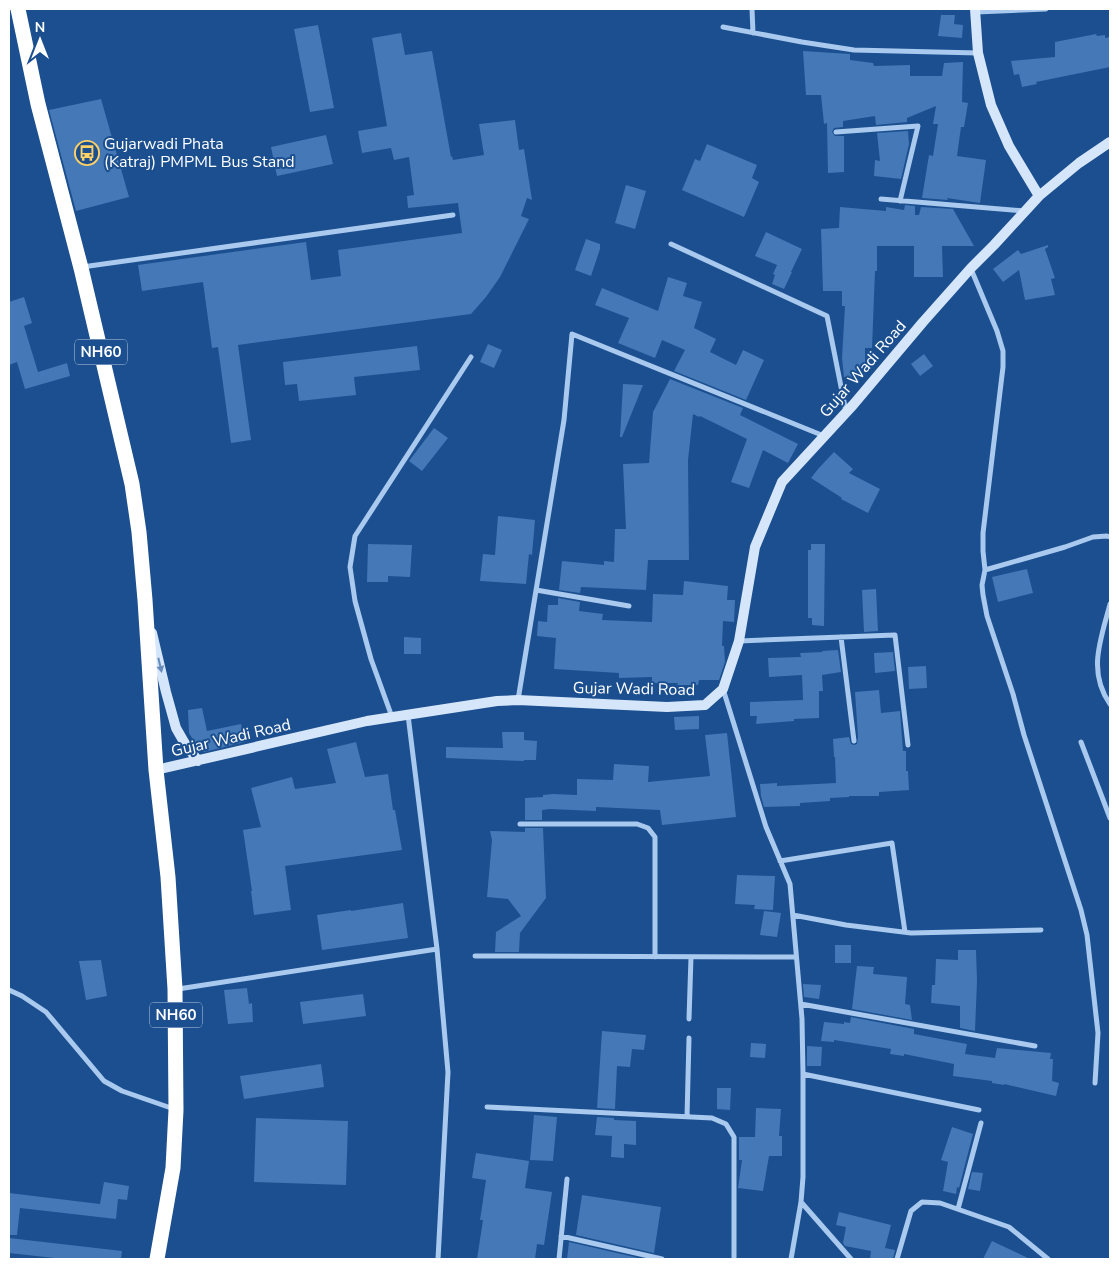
<svg xmlns="http://www.w3.org/2000/svg" width="1119" height="1268" viewBox="0 0 1119 1268" font-family="'Nunito Sans',sans-serif">
<style>
.building{fill:#4478b7}
.lines{fill:none;stroke-linecap:round;stroke-linejoin:round}
.street{stroke:#a9c9ee;stroke-width:5}
.secondary{stroke:#d6e6fa;stroke-width:10}
.highway{stroke:#fff;stroke-width:15}
.oneway{fill:#668bba}
.labels{text-anchor:middle;dominant-baseline:central;stroke-width:4;stroke-linejoin:round;paint-order:stroke}
.shield{fill:#1b4f8f;stroke:#bbcadd;stroke-width:1}
.shield-label{font-size:15px;font-weight:bold;fill:#fff}
.poi-label{font-size:16px;fill:#fff;stroke:#1b4f8f;text-anchor:start}
.street-label{font-size:16px;fill:#fff;stroke:#1b4f8f}
</style>
<rect width="100%" height="100%" fill="#1b4f8f"/>
<path class="building" d="M941 15H955L954 24 963 25 962 38 938 36Z
M318 25 334 108 310 112 294 29Z
M401 33 405 55 432 51 451 157 452 156 453 160 484 155 479 124 515 120 519 150 524 149 532 200 527 198 521 216 529 219 500 277 486 297 471 314 238 345 251 440 231 443 218 347 212 348 203 282 142 291 138 265 306 242 311 280 341 276 338 250 462 233 458 203 408 208 407 196 414 195 409 157 394 160 391 148 362 153 358 131 387 126 372 38Z
M1096 34 1097 36 1105 35V38L1110 37V67L1036 82 1037 84 1022 87 1019 74 1014 75 1011 61 1055 57V42Z
M803 51 850 54V60L873 63 874 66 910 65V76H942L944 63 963 62 962 102 968 103 964 127H961L957 156 986 160 980 203 947 198 948 200 922 198 929 155 933 156 938 124H933L936 106 907 118V122L876 125 875 116 843 121V127L834 128 832 132 835 136H844V172L828 173 827 123 824 124 821 95H806Z
M101 99 129 197 76 211 49 110Z
M908 131 909 144 901 179 874 176 875 160 880 161 877 133Z
M326 135 333 164 277 176 271 147Z
M707 144 757 165 752 178 759 182 744 217 682 190 695 159 700 161Z
M626 185 646 191 635 229 615 223Z
M905 205 915 206V215H919L921 207 953 209 974 246H942L943 277H914V246H877V271H875L872 348H865V377H844L842 358 845 306H842V291H823L821 229 839 228 840 207 886 211V207L904 210Z
M766 232 802 249 791 272H792L784 289 772 284 775 275 773 274 777 265 755 256Z
M586 239 600 244V249L591 276 575 270Z
M1048 245V247L1045 249 1055 278 1051 279 1055 295 1025 300 1019 270 1003 282 993 269 1018 250 1021 254Z
M668 277 687 283 683 296 702 302 694 328 716 339 710 352 736 365 743 350 764 360 746 400 674 371 685 350 662 340 655 358 618 343 629 318 595 305 602 288 658 311Z
M24 297 32 323 24 326 38 372 67 363 70 376 25 389 17 362 9 365V302Z
M488 344 502 350 494 368 480 362Z
M417 346 420 370 354 377 356 395 299 401 297 384 285 385 283 362Z
M924 354 933 366 920 376 911 364Z
M670 379 743 408 740 415 798 444 788 463 763 450 749 488 731 482 747 439 700 416 699 417 693 414 688 460 689 560H648L646 590 581 587 580 593 559 590 562 561 604 565V561L614 562 615 529H626L623 464 649 463 653 412Z
M623 384 643 385 622 437H620Z
M434 428 448 438 422 471 409 461Z
M834 452 853 469 849 473 880 489 868 513 841 499 842 498 811 478 818 469Z
M498 516 535 520 532 555 529 554 526 584 480 581 483 554 495 555Z
M368 544 412 545 410 577 388 576V582H367Z
M811 544H825L824 626 812 625V618H808V550H811Z
M1027 569 1033 593 998 602 992 577Z
M684 581 728 586 727 600H735L734 622 723 621 722 646H724L725 662 719 680H699L698 685H677L678 683H652V677L619 678V673L554 669 556 638 537 636 538 621 547 622 548 605H558V598L580 602 579 611 603 614 602 620 652 622 653 594 683 595Z
M876 589 878 631 864 632 862 590Z
M404 637 421 638V654H404Z
M838 650 841 672 822 675 823 691H819V718L794 719V721L756 724 757 716H750V702L803 700 802 675 769 677 768 658 801 657 800 653 823 652 822 651Z
M893 652 895 671 875 673 874 653Z
M926 666 927 688 909 689 908 667Z
M879 690 881 713 900 711 903 751H906V771H908L909 790 879 792V796H849V797L830 798V801L800 803V806L764 807 761 796 760 784 777 783V786L836 783 835 757H834L833 739 849 737 851 744 854 745 857 744 858 737 855 692Z
M202 708 207 731 241 724 245 742 204 752 198 748 189 733 188 710Z
M699 716V729L675 730 674 717Z
M502 732H524V740L537 741 536 760H524V761L446 758V747L503 748Z
M727 733 736 817 662 825 660 810 596 807V811L550 809 542 810V820H525V798L543 797V795L553 794 577 795V779L613 780 614 764 649 766 648 782 710 776 705 735Z
M356 742 365 777 388 774 393 810H395L402 850 285 866 291 910 254 915 251 891H252L243 830 261 827 251 788 292 777 295 789 336 783 327 749Z
M525 828H543L546 898 520 933 519 952H495L496 932 521 916 508 899 487 897 492 840 490 831 525 832Z
M737 875 775 876 773 910 754 909 755 905 735 904Z
M403 903 408 938 322 950 317 915 351 910V911Z
M764 911 781 913 777 937 760 935Z
M835 945H851V963H835Z
M958 950H976L977 981 975 1031 960 1028V1006L931 1003 932 985H935L936 959 958 960Z
M101 960 107 996 86 1000 79 961Z
M857 966 874 967 873 974 907 977 905 1004 910 1005 912 1020 852 1009Z
M803 984 821 985 819 999 804 997Z
M247 988 249 1004 252 1003 253 1022 228 1024 224 990Z
M363 994 366 1016 303 1024 300 1002Z
M851 1017 914 1029V1034L967 1044 965 1054 995 1058 997 1048 1051 1053 1050 1059H1053L1052 1081 1059 1083 1056 1096 1004 1084V1085L992 1083V1081L953 1076 954 1064 904 1054V1056L890 1054 891 1049 834 1040V1042L821 1041 824 1022 844 1024V1022L850 1023Z
M602 1031 646 1035 644 1050 632 1049 630 1067 617 1066 615 1109 597 1108Z
M751 1043 766 1044 765 1058 750 1057Z
M807 1046 822 1047 821 1066H807Z
M321 1064 324 1087 244 1099 240 1076Z
M717 1088H731L730 1110 717 1109Z
M756 1108 781 1109 779 1136H782V1156H769L763 1191 738 1188 742 1160H739V1137H755Z
M534 1115 557 1117 553 1161 530 1160Z
M597 1117 614 1118V1120L636 1121V1145L624 1144V1158L611 1157 612 1136 595 1135Z
M256 1118 348 1121 346 1185 254 1182Z
M952 1127 973 1134 959 1188 957 1187 956 1194 943 1191 948 1162 941 1160Z
M476 1153 529 1161 525 1188 552 1192 544 1245 537 1244 535 1259H477L483 1220H480L486 1180 472 1178Z
M972 1172 983 1173 980 1191 968 1189Z
M104 1182 129 1186 127 1200 118 1199 116 1219 20 1208 17 1235H9V1193L100 1204Z
M582 1195 661 1207 654 1253 576 1235Z
M839 1212 891 1225 885 1248 895 1250 893 1259H870L871 1251 845 1246 843 1243 846 1227 836 1225Z
M9 1238 122 1251 121 1259H63L9 1253Z
M992 1241 1030 1259H983Z
M569 1242 643 1259H567Z"/>
<g class="lines">
<path class="street" d="M752 9 753 33
M976 12 1046 9
M723 27 802 42 854 50 978 53
M836 132 918 126 900 201
M881 199 1025 211
M671 244 827 316 846 412
M82 267 453 215
M971 269 997 331 1003 351V367L983 533V551L985 570 1065 547 1093 537 1107 536 1110 537
M985 570 982 585 983 595 987 616 1013 694 1024 735 1081 910 1087 935 1098 1033 1095 1083
M536 590 629 606
M1110 604C1101 639 1087 671 1110 704
M841 637 854 741
M739 641 895 635 908 745
M723 689 766 827 790 884 802 1019 803 1074V1177L801 1202 791 1259
M518 700 564 420 572 334 824 436
M408 715 437 949 448 1072 438 1259
M392 717 371 659 355 601 350 567 355 536 471 357
M1081 742 1110 818
M520 824H637L648 828 655 837V957
M780 861 892 843 905 932
M793 915 846 925 911 933 1041 930
M475 956 796 957
M178 989 437 949
M9 990 22 996 46 1012 104 1081 122 1091 174 1109
M801 1004 1035 1046
M689 1019 691 957
M803 1074 979 1110
M487 1107 712 1118 726 1124 734 1137V1259
M687 1117 689 1038
M801 1202 851 1259
M958 1209 981 1123
M561 1236 662 1259
M559 1259 567 1179
M897 1259 911 1211 922 1202 940 1203 1009 1227 1048 1259"/>
<path class="secondary" d="M975 9 978 53 991 105 1009 146 1039 196
M152 633 166 692 176 728 184 742 198 761
M156 770 367 721 497 701 518 700 667 707 705 705 723 689 739 641 755 547 782 482 853 405 923 322 971 268 994 245 1039 196 1079 163 1110 142"/>
<path class="highway" d="M18 9 38 104 81 268 132 484 139 532 145 600 156 770 168 877 175 989 176 1110 173 1168 157 1259"/>
</g>
<defs><path id="oneway-solid" d="M-6-.8H1V-3.2L6.5 0L1 3.2V.8H-6Z" transform="scale(1.25)"/></defs>
<use class="oneway" href="#oneway-solid" transform="translate(160 665) rotate(77)"/>
<defs>
<symbol id="bus-ring" viewBox="-11 -11 22 22"><circle r="9.5" fill="#1b4f8f" stroke="#ffd166" stroke-width="1.5"/><path d="M-5-6H5V4H4V6H2V4H-2V6H-4V4H-5ZM-3.5-4V0h7V-4ZM-3.5 1.2v1.5H-2V1.2ZM2 1.2v1.5H3.5V1.2Z" fill="#ffd166"/></symbol>
</defs>
<g fill-rule="evenodd">
<use href="#bus-ring" x="73" y="139" width="28" height="28"/>
</g>
<g class="labels">
<g class="shield">
<rect x="75" y="339.5" width="52" height="25" rx="4"/>
<rect x="150" y="1002.5" width="52" height="25" rx="4"/>
</g>
<g class="shield-label">
<text x="101" y="352">NH60</text>
<text x="176" y="1015">NH60</text>
</g>
<g class="poi-label">
<text x="104" y="144">Gujarwadi Phata<tspan x="104" dy="18">(Katraj) PMPML Bus Stand</tspan></text>
</g>
<g class="street-label">
<text transform="translate(863 369) rotate(-49)">Gujar Wadi Road</text>
<text transform="translate(634 689) rotate(1)">Gujar Wadi Road</text>
<text transform="translate(231 738) rotate(-13)">Gujar Wadi Road</text>
</g>
</g>
<rect width="1119" height="1268" fill="none" stroke="#ffffff" stroke-width="20"/>
<g transform="translate(40 40)" stroke="#1b4f8f" stroke-width="4" paint-order="stroke">
<path d="M0-4L9 19L0 12L-9 19Z" fill="#ffffff"/>
<text y="-8" font-size="14" font-weight="bold" text-anchor="middle" fill="#ffffff">N</text>
</g>
</svg>
